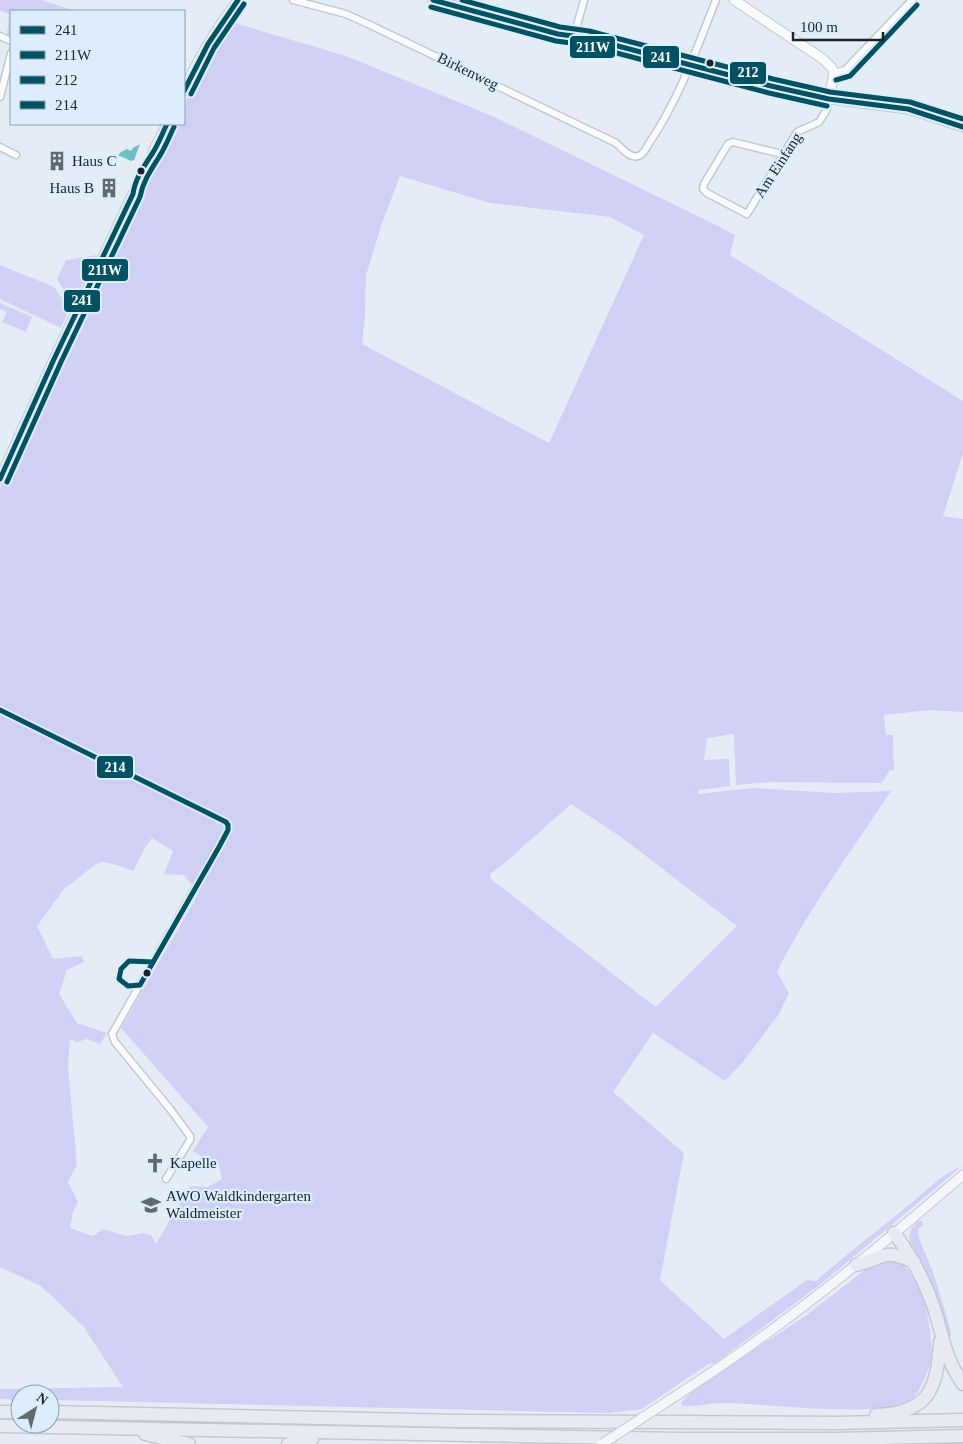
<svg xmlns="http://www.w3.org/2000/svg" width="963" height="1444" viewBox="0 0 963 1444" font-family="Georgia,serif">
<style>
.green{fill:#d0d0f6;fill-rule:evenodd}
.water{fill:#6dbec6}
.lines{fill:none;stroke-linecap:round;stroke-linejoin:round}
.minor-casing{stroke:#c0c8cf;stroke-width:9}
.tertiary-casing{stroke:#c0c8cf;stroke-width:11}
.secondary-casing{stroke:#c0c8cf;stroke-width:11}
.motorway-casing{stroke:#c3c8cd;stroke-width:15}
.minor{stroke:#fbfcfe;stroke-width:6}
.tertiary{stroke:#fbfcfe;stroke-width:9}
.secondary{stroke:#f5f7fb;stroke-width:9}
.motorway{stroke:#e7eaf3;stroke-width:12}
.secondary-bridge-casing{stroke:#c0c8cf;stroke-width:11;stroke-linecap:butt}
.secondary-bridge{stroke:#f5f7fb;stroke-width:9}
.bus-1-casing{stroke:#dceefe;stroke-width:9}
.bus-2-casing{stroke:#dceefe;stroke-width:9}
.bus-3-casing{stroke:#dceefe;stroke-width:9}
.bus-4-casing{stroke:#dceefe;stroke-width:9}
.bus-1{stroke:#005262;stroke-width:5}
.bus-2{stroke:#005262;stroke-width:5}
.bus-3{stroke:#005262;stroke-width:5}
.bus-4{stroke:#005262;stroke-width:5}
.bus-dot{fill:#1a222a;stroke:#dceefe;stroke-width:2}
.labels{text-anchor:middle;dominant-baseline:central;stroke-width:4.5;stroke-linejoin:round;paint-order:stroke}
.street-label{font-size:15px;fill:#1a222a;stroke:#dceefe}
.poi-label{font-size:15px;fill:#1a222a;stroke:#dceefe;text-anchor:start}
.line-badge{stroke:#dceefe;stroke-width:2}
.badge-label{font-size:14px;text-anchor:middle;font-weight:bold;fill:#fff}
</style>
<rect width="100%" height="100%" fill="#e4edf6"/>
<path class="green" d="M0 0H42L75 11H11V36L7 34 9 14 0 10Z
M228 21 346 56 490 115 714 224 735 235 730 255 963 401V453L943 516 963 519V712L930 710 884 715 886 735H893L894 770H890L882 783 769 782 736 785 734 734 707 738 704 760 729 759 730 786 699 790 698 794 753 788 835 793 891 791C852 850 809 908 777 972L789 993 779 1014 743 1062 725 1081 653 1033 613 1092 684 1153 660 1280 724 1339 807 1280 816 1281C848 1253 882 1227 915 1200 929 1188 945 1172 962 1166L821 1284 715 1363 708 1364 642 1409 608 1413 50 1400V1394H20V1400L0 1399V1389L123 1387 83 1326 41 1286 0 1267V488L70 331 111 247 131 218 176 124H184V107L194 81ZM400 176 490 203 610 217 644 235 549 443 362 344 365 317 366 275 382 223ZM571 804 621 837 737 926 657 1006 653 1005 491 879 490 874 508 860ZM152 838 173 851 164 874 184 875 199 893 121 1028 208 1127 193 1151 211 1163 218 1161 222 1179 208 1187 190 1186 156 1244 151 1235 143 1233 127 1236 103 1229 93 1236 70 1228 73 1212 78 1202 68 1182 77 1165 68 1066 70 1039 77 1042 87 1039 100 1044 107 1033 77 1023 59 994 67 970 84 962 82 956 53 959 37 926 64 889 96 864 103 862 117 865 133 871 146 846Z
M97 255 73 304 57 279 66 260Z
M0 265 54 287 69 309 61 328 0 299Z
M0 303 32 317 26 332 2 322 7 312 0 309Z
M918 1221H922L923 1224 918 1230 919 1238 933 1272 951 1331V1336L947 1337 921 1263 911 1246 909 1236 911 1229Z
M883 1259 903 1263C922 1286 930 1314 931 1344 932 1348 932 1354 931 1359 930 1368 919 1394 912 1399 885 1420 762 1403 724 1403 710 1403 697 1407 683 1406L681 1403 685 1398 691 1392 808 1314 870 1266Z"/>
<path class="water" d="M140 144 134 160 131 161 118 155 121 152 127 149 131 151 133 148Z"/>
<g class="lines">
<defs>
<path id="minor" d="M293 0 346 14 366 23 616 143C622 148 630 159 638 156 644 155 647 146 650 142 680 97 696 50 716 0
M0 36 11 41
M574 36 584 0
M834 73 845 70 912 0
M0 97 11 53
M0 147 16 155
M782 154 733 142 728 144 704 184 703 189 707 193 747 214 797 132 819 122 826 111 829 99
M0 710 226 822 228 825V830L112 1034 115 1042 170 1109 190 1136V1140L166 1179"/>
<path id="tertiary" d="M734 0 823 59 832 68 834 73 829 99
M184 91C198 57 216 30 238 0
M0 479 54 359 133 194C145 180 148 169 153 152 157 143 163 133 167 124"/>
<path id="secondary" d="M433 0 558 34 587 38 771 86 829 99 908 109 963 127
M685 1390C784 1326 874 1252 963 1175"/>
<path id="motorway" d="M894 1233C911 1255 925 1282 934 1308 943 1336 945 1359 963 1384
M856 1265C885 1259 881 1247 914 1262
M0 1412H20
M50 1412 459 1421 836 1423 963 1420
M876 1415C929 1413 937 1389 940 1342
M0 1426 680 1439H836L963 1436
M145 1434 189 1444
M288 1444 312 1439"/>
</defs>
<use href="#minor" class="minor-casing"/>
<use href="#tertiary" class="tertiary-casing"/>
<use href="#secondary" class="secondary-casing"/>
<use href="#motorway" class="motorway-casing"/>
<use href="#minor" class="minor"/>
<use href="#tertiary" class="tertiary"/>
<use href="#secondary" class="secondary"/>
<use href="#motorway" class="motorway"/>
<defs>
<path id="secondary-bridge" d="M602 1444 685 1390"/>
</defs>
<use href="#secondary-bridge" class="secondary-bridge-casing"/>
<use href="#secondary-bridge" class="secondary-bridge"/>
<defs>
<path id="bus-1" d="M433 0 558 34 587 38 771 86 829 99 908 109 963 127
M184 91 208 44 238 0
M0 479 54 359 133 194C135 179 144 166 152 154 158 145 162 134 167 124"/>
<path id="bus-2" d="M431 7 556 41 586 45 769 93 827 106
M836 80 850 76 917 5
M191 94 214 48 244 4
M7 482 61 362 140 197C143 181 151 170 159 157 165 148 169 137 174 127"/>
<path id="bus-3" d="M462 0 560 27 589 31 773 79 830 92 910 102 963 119"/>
<path id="bus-4" d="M0 710 226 822 228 825
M153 962 129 961 121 969 119 979 128 986 140 985 219 847 228 830V825"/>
</defs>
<use href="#bus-1" class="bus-1-casing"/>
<use href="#bus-2" class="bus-2-casing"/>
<use href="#bus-3" class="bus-3-casing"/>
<use href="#bus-4" class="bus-4-casing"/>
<use href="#bus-1" class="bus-1"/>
<use href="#bus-2" class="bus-2"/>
<use href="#bus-3" class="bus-3"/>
<use href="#bus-4" class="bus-4"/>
</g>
<defs>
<symbol id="building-bare" viewBox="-9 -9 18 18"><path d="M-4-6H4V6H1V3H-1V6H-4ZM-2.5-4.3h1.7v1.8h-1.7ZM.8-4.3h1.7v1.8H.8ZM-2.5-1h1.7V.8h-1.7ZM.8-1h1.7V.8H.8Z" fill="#616971" stroke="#dceefe" stroke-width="2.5" paint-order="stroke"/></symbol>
<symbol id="church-bare" viewBox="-9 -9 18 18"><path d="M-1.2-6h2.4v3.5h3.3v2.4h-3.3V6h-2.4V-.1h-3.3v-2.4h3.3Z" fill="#616971" stroke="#dceefe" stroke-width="2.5" paint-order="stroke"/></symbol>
<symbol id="school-bare" viewBox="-9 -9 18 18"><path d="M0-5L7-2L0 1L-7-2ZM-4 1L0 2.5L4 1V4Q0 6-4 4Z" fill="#616971" stroke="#dceefe" stroke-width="2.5" paint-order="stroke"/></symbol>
</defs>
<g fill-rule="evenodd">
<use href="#building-bare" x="43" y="147" width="28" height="28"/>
<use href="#building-bare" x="95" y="174" width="28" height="28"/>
<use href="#church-bare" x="141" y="1149" width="28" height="28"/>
<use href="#school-bare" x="137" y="1191" width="28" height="28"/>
</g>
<g class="bus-dot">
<circle cx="710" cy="63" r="4.5"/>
<circle cx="141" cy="171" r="4.5"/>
<circle cx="147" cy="973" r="4.5"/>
</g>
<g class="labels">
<g class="street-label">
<text transform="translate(468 71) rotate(26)">Birkenweg</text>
<text transform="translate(778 165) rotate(-57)">Am Einfang</text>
</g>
<g class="poi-label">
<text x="72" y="161">Haus C</text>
<text x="94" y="188" text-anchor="end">Haus B</text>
<text x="170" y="1163">Kapelle</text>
<text x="166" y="1196">AWO Waldkindergarten<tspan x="166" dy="17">Waldmeister</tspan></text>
</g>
</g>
<g class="line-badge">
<rect x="569" y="35" width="47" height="24" rx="5" fill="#005262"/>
<rect x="642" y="45" width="38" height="24" rx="5" fill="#005262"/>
<rect x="729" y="61" width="38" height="24" rx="5" fill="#005262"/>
<rect x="81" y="258" width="48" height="24" rx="5" fill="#005262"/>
<rect x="63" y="289" width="38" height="24" rx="5" fill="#005262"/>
<rect x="96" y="755" width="38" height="24" rx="5" fill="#005262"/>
</g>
<g class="badge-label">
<text x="593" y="52">211W</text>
<text x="661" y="62">241</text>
<text x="748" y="77">212</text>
<text x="105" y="275">211W</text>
<text x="82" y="305">241</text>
<text x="115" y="772">214</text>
</g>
<rect x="10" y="10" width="175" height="115" fill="#dceefe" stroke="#8e9ca9"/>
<rect x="20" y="26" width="25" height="8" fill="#005262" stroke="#8e9ca9"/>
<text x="55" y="35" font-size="15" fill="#1a222a">241</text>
<rect x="20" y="51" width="25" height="8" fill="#005262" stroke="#8e9ca9"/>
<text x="55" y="60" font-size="15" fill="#1a222a">211W</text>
<rect x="20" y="76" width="25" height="8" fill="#005262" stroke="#8e9ca9"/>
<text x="55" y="85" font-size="15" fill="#1a222a">212</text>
<rect x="20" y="101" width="25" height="8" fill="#005262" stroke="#8e9ca9"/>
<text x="55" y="110" font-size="15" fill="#1a222a">214</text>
<g transform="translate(35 1409) rotate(36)"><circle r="24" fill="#dceefe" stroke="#8e9ca9"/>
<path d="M0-4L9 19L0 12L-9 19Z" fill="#616971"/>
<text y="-8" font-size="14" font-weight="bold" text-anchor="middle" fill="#1a222a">N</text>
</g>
<path d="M793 32v8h90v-8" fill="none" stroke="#1a222a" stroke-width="2.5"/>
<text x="800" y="32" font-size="15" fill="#1a222a" stroke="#dceefe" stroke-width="4" paint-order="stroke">100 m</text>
</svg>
